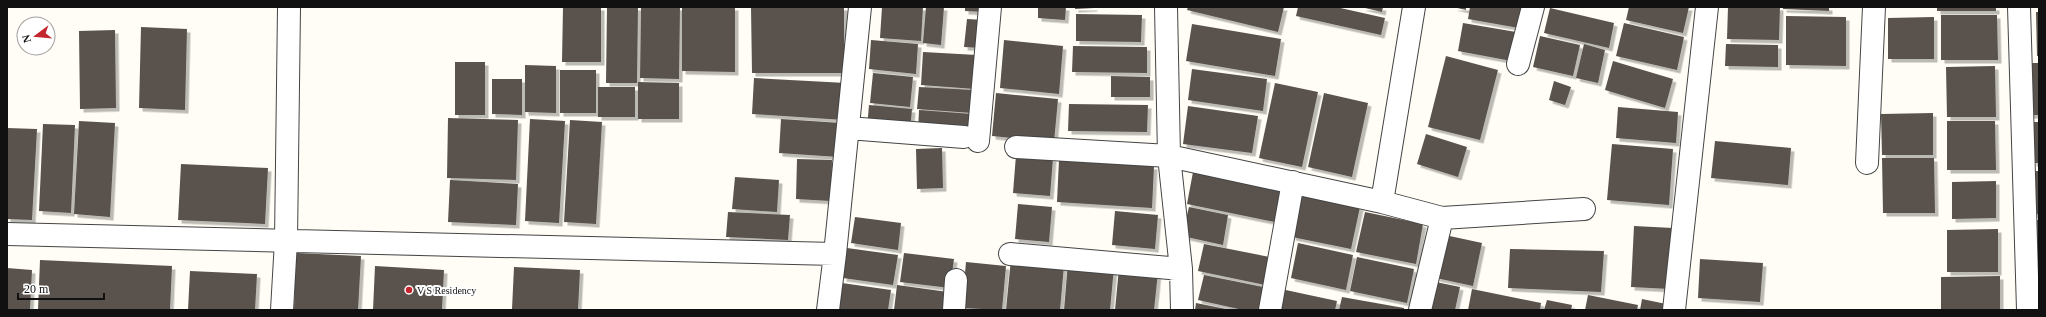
<svg xmlns="http://www.w3.org/2000/svg" width="2046" height="317" viewBox="0 0 2046 317" font-family="Georgia,serif">
<style>
.building{fill:#5a524d;filter:url(#shadow)}
.lines{fill:none;stroke-linecap:round;stroke-linejoin:round}
.minor-casing{stroke:#444;stroke-width:24}
.minor{stroke:#fff;stroke-width:22}
.poi-dot{fill:#c4262e;stroke:#fff;stroke-width:1.5}
.labels{text-anchor:middle;dominant-baseline:central;stroke-width:4;stroke-linejoin:round;paint-order:stroke}
.poi-label{font-size:10px;fill:#111;stroke:#fff;text-anchor:start}
</style>
<defs>
<filter id="shadow"><feDropShadow dx="3.5" dy="3.5" stdDeviation="0" flood-color="#0004"/></filter>
</defs>
<rect width="100%" height="100%" fill="#fffdf5"/>
<path class="building" d="M563 7H601V62H562Z
M607 7H638L637 83H606Z
M641 7H680L679 79 640 78Z
M682 7H735V72L682 71Z
M751 7H844V73H752Z
M882 7H923L921 41 880 38Z
M926 7H944L941 45 923 43Z
M965 7H985V12L965 11Z
M1038 7H1066L1065 20 1038 18Z
M1075 7H1094V8L1075 9Z
M1188 7H1284L1278 32 1187 10Z
M1298 7H1336L1385 18 1381 35 1296 16Z
M1361 7H1383L1382 12Z
M1453 7H1466V10Z
M1470 7H1522L1519 28 1468 19Z
M1629 7H1689L1683 33 1626 20Z
M1728 7H1780L1779 40 1727 39Z
M1783 7H1829V11L1783 9Z
M1937 7H1996V11H1937Z
M1550 8 1614 23 1609 48 1544 33Z
M2036 12H2039V56H2037Z
M1076 14 1142 15 1141 42 1076 41Z
M1941 15H1997L1998 60H1941Z
M1786 16 1846 17V66L1786 65Z
M1934 17V59H1888V18Z
M967 19 984 20 982 48 964 47Z
M1463 23 1522 33 1517 62 1458 51Z
M1624 23 1684 37 1677 70 1616 56Z
M1192 24 1281 39 1275 76 1186 61Z
M141 27 187 29 185 110 139 108Z
M115 30 116 108 80 109 79 31Z
M1540 36 1580 45 1573 76 1533 67Z
M871 40 918 44 916 74 869 69Z
M1004 40 1063 46 1059 94 1000 88Z
M1584 44 1605 50 1598 83 1576 78Z
M1726 44 1778 45V67L1725 66Z
M1073 46 1147 47V73L1072 72Z
M923 52 977 55 975 89 921 85Z
M1446 56 1498 70 1480 140 1428 127Z
M1613 61 1673 79 1665 108 1605 90Z
M455 62H485V115H455Z
M2029 63H2039V115H2029Z
M525 65 556 66V113L525 112Z
M1995 66 1996 117H1947L1946 67Z
M1192 69 1267 79 1263 111 1188 100Z
M560 70H596V113H560Z
M873 73 913 77 910 107 870 103Z
M1111 76 1150 77V97H1111Z
M754 78 846 83 844 120 752 114Z
M492 79H522V115L492 114Z
M1554 81 1571 87 1565 105 1549 100Z
M638 82 679 83V119H638Z
M1275 83 1318 92 1302 167 1259 158Z
M598 87H635V117H598Z
M919 87 973 90 972 113 917 109Z
M996 93 1058 99 1054 142 992 136Z
M1324 93 1368 103 1352 177 1308 167Z
M1069 104 1148 105 1147 132 1068 131Z
M869 105 912 109 910 132 867 128Z
M1188 106 1258 116 1252 153 1183 144Z
M1618 107 1678 112 1676 143 1616 138Z
M919 110 972 114 970 135 918 132Z
M1933 113V155H1882L1881 114Z
M448 118 518 120 516 180 447 178Z
M530 119 565 121 559 223 525 221Z
M781 119 841 123 839 157 779 153Z
M570 120 602 122 596 224 564 222Z
M79 121 115 123 110 217 74 214Z
M1947 121H1995L1996 170H1947Z
M2033 122H2039V163H2033Z
M43 124 75 125 71 213 39 211Z
M7 128 37 129 32 220 7 219Z
M1426 134 1467 147 1458 177 1417 164Z
M1715 141 1791 148 1788 185 1711 178Z
M1612 144 1673 149 1669 205 1607 200Z
M942 148 943 188 917 189 916 149Z
M1016 155 1053 158 1050 196 1013 193Z
M1882 158H1934L1935 213H1883Z
M797 159 832 160 831 201 796 199Z
M1059 160 1154 166 1152 208 1057 202Z
M181 164 268 168 265 224 178 220Z
M2032 171H2039V214H2032Z
M1193 172 1282 190 1275 222 1187 204Z
M735 177 779 180 777 212 732 209Z
M450 180 518 184 516 225 448 222Z
M1996 181V218L1952 219V182Z
M1301 195 1360 207 1351 249 1292 237Z
M1018 204 1052 207 1049 242 1015 239Z
M1189 207 1228 215 1223 245 1182 236Z
M1115 211 1158 215 1155 249 1112 245Z
M728 212 790 215 788 240 726 237Z
M1365 212 1423 224 1416 264 1356 252Z
M855 217 901 223 898 250 851 243Z
M2036 220H2039V274H2037Z
M1634 226 1673 228 1670 289 1631 287Z
M1998 229V272H1947V230Z
M1445 235 1482 243 1473 286 1436 278Z
M1298 243 1353 255 1346 290 1291 278Z
M1204 244 1275 258 1270 286 1198 271Z
M847 248 898 255 893 285 843 278Z
M1510 249 1604 251 1601 292 1508 288Z
M296 253 361 256 358 310H294Z
M904 253 954 259 950 288 900 282Z
M1357 257 1414 269 1407 303 1350 291Z
M1011 259 1064 265 1060 310H1006Z
M1700 259 1763 263 1760 302 1698 298Z
M40 260 172 266 170 310H38Z
M966 262 1006 266 1002 310 962 308Z
M1068 262 1114 267 1110 310H1064Z
M375 266 444 270 442 310H373Z
M514 267 580 270 578 310 512 309Z
M7 268 32 270 30 310H7Z
M1119 268 1158 272 1154 310H1115Z
M190 271 257 274 255 310H188Z
M1204 275 1268 288 1263 310H1243L1198 300Z
M2000 276V310H1941V277Z
M1431 281 1460 287 1455 310H1425Z
M842 283 891 290 888 310H839Z
M897 285 948 292 946 310H894Z
M1281 289 1337 301 1335 310H1276Z
M1472 289 1541 303 1540 310H1468Z
M1588 295 1638 305 1637 310H1585Z
M1342 297 1404 308V310H1339Z
M1642 299 1671 305 1670 310H1640Z
M1547 300 1572 305 1571 310H1544Z
M1196 303 1226 309V310H1195Z"/>
<g class="lines">
<defs>
<path id="minor" d="M1166 7 1169 156 1181 269 1182 310
M2019 7 2028 310
M1518 64 1533 7
M848 128 964 137
M978 141 990 7
M1016 147 1169 156 1382 202 1414 7
M1867 163 1874 7
M1382 202 1442 218 1420 310
M1442 218 1584 209
M7 234 835 254 828 310
M835 254 860 7
M1010 254 1181 269
M282 310 286 241 289 7
M954 310 956 280
M1270 310 1293 182
M1674 310 1707 7"/>
</defs>
<use href="#minor" class="minor-casing"/>
<use href="#minor" class="minor"/>
</g>
<circle class="poi-dot" cx="409" cy="290" r="4"/>
<g class="labels">
<g class="poi-label">
<text x="417" y="290">V S Residency</text>
</g>
</g>
<rect width="2046" height="317" fill="none" stroke="#111111" stroke-width="16"/>
<g transform="translate(36 36) rotate(254)"><circle r="19" fill="#ffffff" stroke="#a0a0a0"/>
<path d="M0-3L7 15L0 10L-7 15Z" fill="#c4262e"/>
<text y="-6" font-size="11" font-weight="bold" text-anchor="middle" fill="#111111">N</text>
</g>
<path d="M18 293v6h86v-6" fill="none" stroke="#111111" stroke-width="2"/>
<text x="24" y="293" font-size="12" fill="#111111" stroke="#ffffff" stroke-width="3" paint-order="stroke">20 m</text>
</svg>
